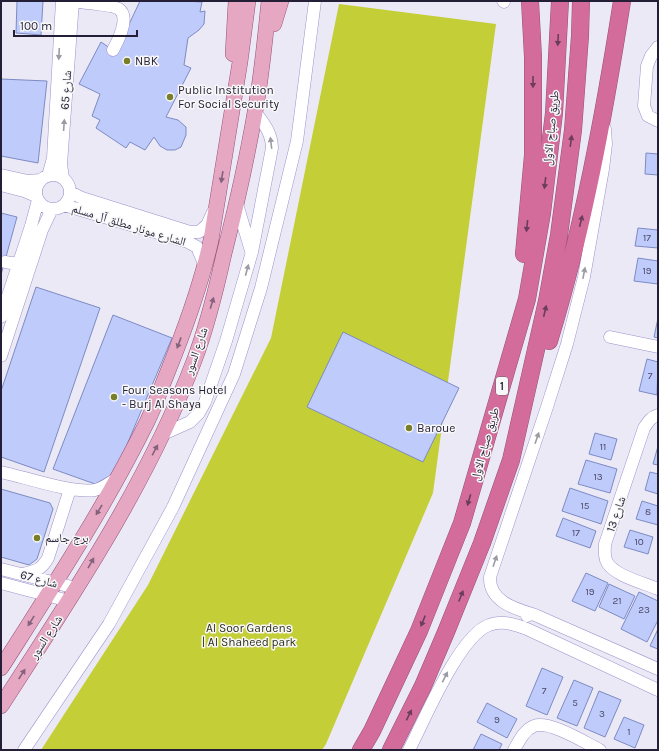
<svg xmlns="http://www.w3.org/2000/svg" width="659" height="751" viewBox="0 0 659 751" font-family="Karla,'Noto Naskh Arabic',sans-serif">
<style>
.green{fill:#c4ce36}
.building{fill:#bfcbfa;stroke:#7d8bc4}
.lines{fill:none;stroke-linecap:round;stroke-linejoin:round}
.minor-casing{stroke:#9d91cc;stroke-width:13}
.major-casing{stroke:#965177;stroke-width:16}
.highway-casing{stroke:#965177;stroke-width:18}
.minor{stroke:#fff;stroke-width:12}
.major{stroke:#e5a7c2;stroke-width:15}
.highway{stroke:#d36c9a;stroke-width:17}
.oneway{fill:#6a3d5e}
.oneway2{fill:#9c9aa5}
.oneway3{fill:#84627c}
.poi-dot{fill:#787e29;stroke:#f8f8f8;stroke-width:1.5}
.labels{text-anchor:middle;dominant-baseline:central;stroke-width:3;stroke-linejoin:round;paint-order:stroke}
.number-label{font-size:10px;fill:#4b4967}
.shield{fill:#f8f8f8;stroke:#645f70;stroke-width:1}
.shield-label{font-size:11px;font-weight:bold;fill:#241e36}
.poi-label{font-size:12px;fill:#241e36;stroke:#f8f8f8;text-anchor:start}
.street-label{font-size:12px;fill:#241e36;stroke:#f8f8f8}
.park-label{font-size:12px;fill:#2e3018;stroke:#f8f8f8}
</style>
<rect width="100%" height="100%" fill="#ebe9f6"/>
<path class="green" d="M339 4 496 24 433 493 326 744 322 750H41L148 585 271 338Z"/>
<path class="building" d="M17 1H43L41 35 16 33Z
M140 1H186L202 2 200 12 205 11 204 24 199 30 188 38 184 65 191 68 166 117 178 120 186 127V135L181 147 175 150H167L160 146 154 137 145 150 130 142 126 148 96 128 100 120 92 116 100 94 79 84 101 42 116 52Z
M1 79 47 81 38 163 1 156Z
M646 153 658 154V175L645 174Z
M1 213 17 217 1 275Z
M638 228 658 230V248L635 246Z
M638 258 658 261V284L634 281Z
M36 287 100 308 44 472 1 457V391Z
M113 315 172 338 115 473 95 484 53 469Z
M658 318V338L654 337Z
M343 332 459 388 423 462 307 407Z
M647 359 658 362 657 395 639 391Z
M595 433 617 439 611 460 589 454Z
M658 446V465L653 464Z
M586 460 617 469 610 493 578 484Z
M650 472 658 474V494L645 490Z
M570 488 608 501 601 524 562 511Z
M1 489 50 503 53 509 37 559 29 565 1 557Z
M642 501 658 506V525L636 519Z
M563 518 596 531 590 548 556 536Z
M630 530 653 537 648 554 624 547Z
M586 573 608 583 595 611 572 601Z
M609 584 635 596 624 619 599 607Z
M639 592 658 601V620L647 642 621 629Z
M658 629V649L650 646Z
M542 668 563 677 547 715 526 706Z
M574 680 593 688 577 726 557 718Z
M599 691 621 700 605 737 584 728Z
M487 703 517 719 507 738 477 722Z
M624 717 644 725 635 748 614 739Z
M481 734 502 744 499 750H473Z"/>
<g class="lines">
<defs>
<path id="minor" d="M70 1C78 2 114 5 119 9 130 17 118 41 113 50
M503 1 504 2
M658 47 651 56 647 66 644 106 648 116 658 121
M1 175 28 181 40 180
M36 192a17 17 0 1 1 34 0a17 17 0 1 1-34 0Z
M48 176 53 158 62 1
M63 178 61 164 73 1
M1 185 24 191 36 196
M70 192 82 198 190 232H199L207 225 213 212
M237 204 251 251
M64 205 188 242 197 247 205 266
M5 262 18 264
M1 317 31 226 38 200
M610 337 658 347
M1 356 42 230 52 209
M658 415C651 417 648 422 644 428L605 544C605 550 604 555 606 560 611 575 644 583 658 589
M163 434 190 422 199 413 205 402 226 341 245 276 252 252 272 148C272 134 264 123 255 112
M1 472C25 477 73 494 95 490 104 488 110 483 117 478
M1 569 76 588
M23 574C36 571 41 570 48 558L70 489
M1 583 69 601
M535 615C516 609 489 602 490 577L547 407 567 344 584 277 603 169 606 144 605 129
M527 616 531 614 535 615 658 669
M24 750 109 624 173 507 234 374 261 288 297 141 315 1
M409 750C424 721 459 636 489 625 501 620 515 624 527 629L658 690
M514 750C519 741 524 730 534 726 549 720 584 742 600 750"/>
<path id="major" d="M274 24 281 1
M233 54 236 1
M1 668C52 588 105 507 147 422 155 406 161 388 168 371 185 329 201 285 211 240L240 62 248 1
M1 706C72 596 147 485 194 361 207 327 216 290 224 254 236 207 247 159 255 112 262 75 265 38 269 1"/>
<path id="highway" d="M524 254 533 155V57L530 1
M549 341C583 230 604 115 622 1
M361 750 372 731 419 631 462 523 527 299 542 213 554 113 560 1
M391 750 423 686 446 632 482 543 511 460 547 301 559 235 573 130 580 36 581 1"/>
</defs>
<use href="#minor" class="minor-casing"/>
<use href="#major" class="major-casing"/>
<use href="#highway" class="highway-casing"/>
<use href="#minor" class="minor"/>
<use href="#major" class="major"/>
<use href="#highway" class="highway"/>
</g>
<defs><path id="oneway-solid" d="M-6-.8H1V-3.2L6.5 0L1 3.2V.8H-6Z"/></defs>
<g class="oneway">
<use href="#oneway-solid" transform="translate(558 40) rotate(93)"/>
<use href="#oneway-solid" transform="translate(533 82) rotate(90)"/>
<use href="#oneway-solid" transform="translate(571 141) rotate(-82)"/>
<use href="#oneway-solid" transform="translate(545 183) rotate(97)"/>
<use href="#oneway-solid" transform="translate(581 221) rotate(-76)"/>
<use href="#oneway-solid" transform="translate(527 226) rotate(96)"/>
<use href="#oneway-solid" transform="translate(545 311) rotate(-77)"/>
<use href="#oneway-solid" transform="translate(469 500) rotate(106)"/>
<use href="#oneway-solid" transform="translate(461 596) rotate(-68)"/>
<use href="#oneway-solid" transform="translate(423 621) rotate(112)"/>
<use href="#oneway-solid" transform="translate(409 715) rotate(-64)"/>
</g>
<g class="oneway2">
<use href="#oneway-solid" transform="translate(59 54) rotate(93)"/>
<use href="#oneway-solid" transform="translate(64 125) rotate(-86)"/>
<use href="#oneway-solid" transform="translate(271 143) rotate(-97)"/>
<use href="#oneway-solid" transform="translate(247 270) rotate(-75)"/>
<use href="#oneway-solid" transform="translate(584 273) rotate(-79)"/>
<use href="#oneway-solid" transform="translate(537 438) rotate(-71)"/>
<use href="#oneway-solid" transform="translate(495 561) rotate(-71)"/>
<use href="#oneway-solid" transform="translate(445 677) rotate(-64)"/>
</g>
<g class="oneway3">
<use href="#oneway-solid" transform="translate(222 177) rotate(99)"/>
<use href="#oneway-solid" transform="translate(212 303) rotate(-73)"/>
<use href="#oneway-solid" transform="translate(179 343) rotate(110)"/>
<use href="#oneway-solid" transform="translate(155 450) rotate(-62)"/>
<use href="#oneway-solid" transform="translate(99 510) rotate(121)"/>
<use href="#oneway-solid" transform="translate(91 563) rotate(-60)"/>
<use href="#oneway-solid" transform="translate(31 621) rotate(122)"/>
<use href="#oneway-solid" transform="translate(22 674) rotate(-57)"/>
</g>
<g class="poi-dot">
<circle cx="127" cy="61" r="4"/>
<circle cx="170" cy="97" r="4"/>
<circle cx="114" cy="397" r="4"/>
<circle cx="409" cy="428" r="4"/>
<circle cx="37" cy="538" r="4"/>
</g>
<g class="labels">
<g class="number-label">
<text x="647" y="238">17</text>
<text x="647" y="271">19</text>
<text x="650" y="376">7</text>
<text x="603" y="447">11</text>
<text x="598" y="477">13</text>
<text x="585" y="506">15</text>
<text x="648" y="512">8</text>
<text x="576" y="533">17</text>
<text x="639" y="542">10</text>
<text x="590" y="592">19</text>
<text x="617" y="601">21</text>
<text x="644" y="610">23</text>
<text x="544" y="691">7</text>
<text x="575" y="703">5</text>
<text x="602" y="714">3</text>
<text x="497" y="720">9</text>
<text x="629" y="732">1</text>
</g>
<rect class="shield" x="496" y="377" width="12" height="18" rx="3"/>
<g class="shield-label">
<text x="502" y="386">1</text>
</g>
<g class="poi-label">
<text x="135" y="61">NBK</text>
<text x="178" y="90">Public Institution<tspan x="178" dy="14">For Social Security</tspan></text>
<text x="122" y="390">Four Seasons Hotel<tspan x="122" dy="14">- Burj Al Shaya</tspan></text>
<text x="417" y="428">Baroue</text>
<text x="45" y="538">برج جاسم</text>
</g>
<g class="street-label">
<text transform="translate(66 90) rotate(-86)">شارع 65</text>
<text transform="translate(551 128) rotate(-84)">طريق صباح الاول</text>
<text transform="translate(129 225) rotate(17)">الشارع مونار مطلق آل مسلم</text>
<text transform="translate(196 351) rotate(-71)">شارع السور</text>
<text transform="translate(485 444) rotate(-74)">طريق صباح الاول</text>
<text transform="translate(616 514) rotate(-71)">شارع 13</text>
<text transform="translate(39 579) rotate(15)">شارع 67</text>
<text transform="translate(46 637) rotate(-57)">شارع السور</text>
</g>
<g class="park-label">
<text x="249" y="628">Al Soor Gardens<tspan x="249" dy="14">| Al Shaheed park</tspan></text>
</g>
</g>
<rect width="659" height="751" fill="none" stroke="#241e36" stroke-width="4"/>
<path d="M14 30v6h123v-6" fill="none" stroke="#241e36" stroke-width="2"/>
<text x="20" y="30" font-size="12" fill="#241e36" stroke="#f8f8f8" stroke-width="3" paint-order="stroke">100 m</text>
</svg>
